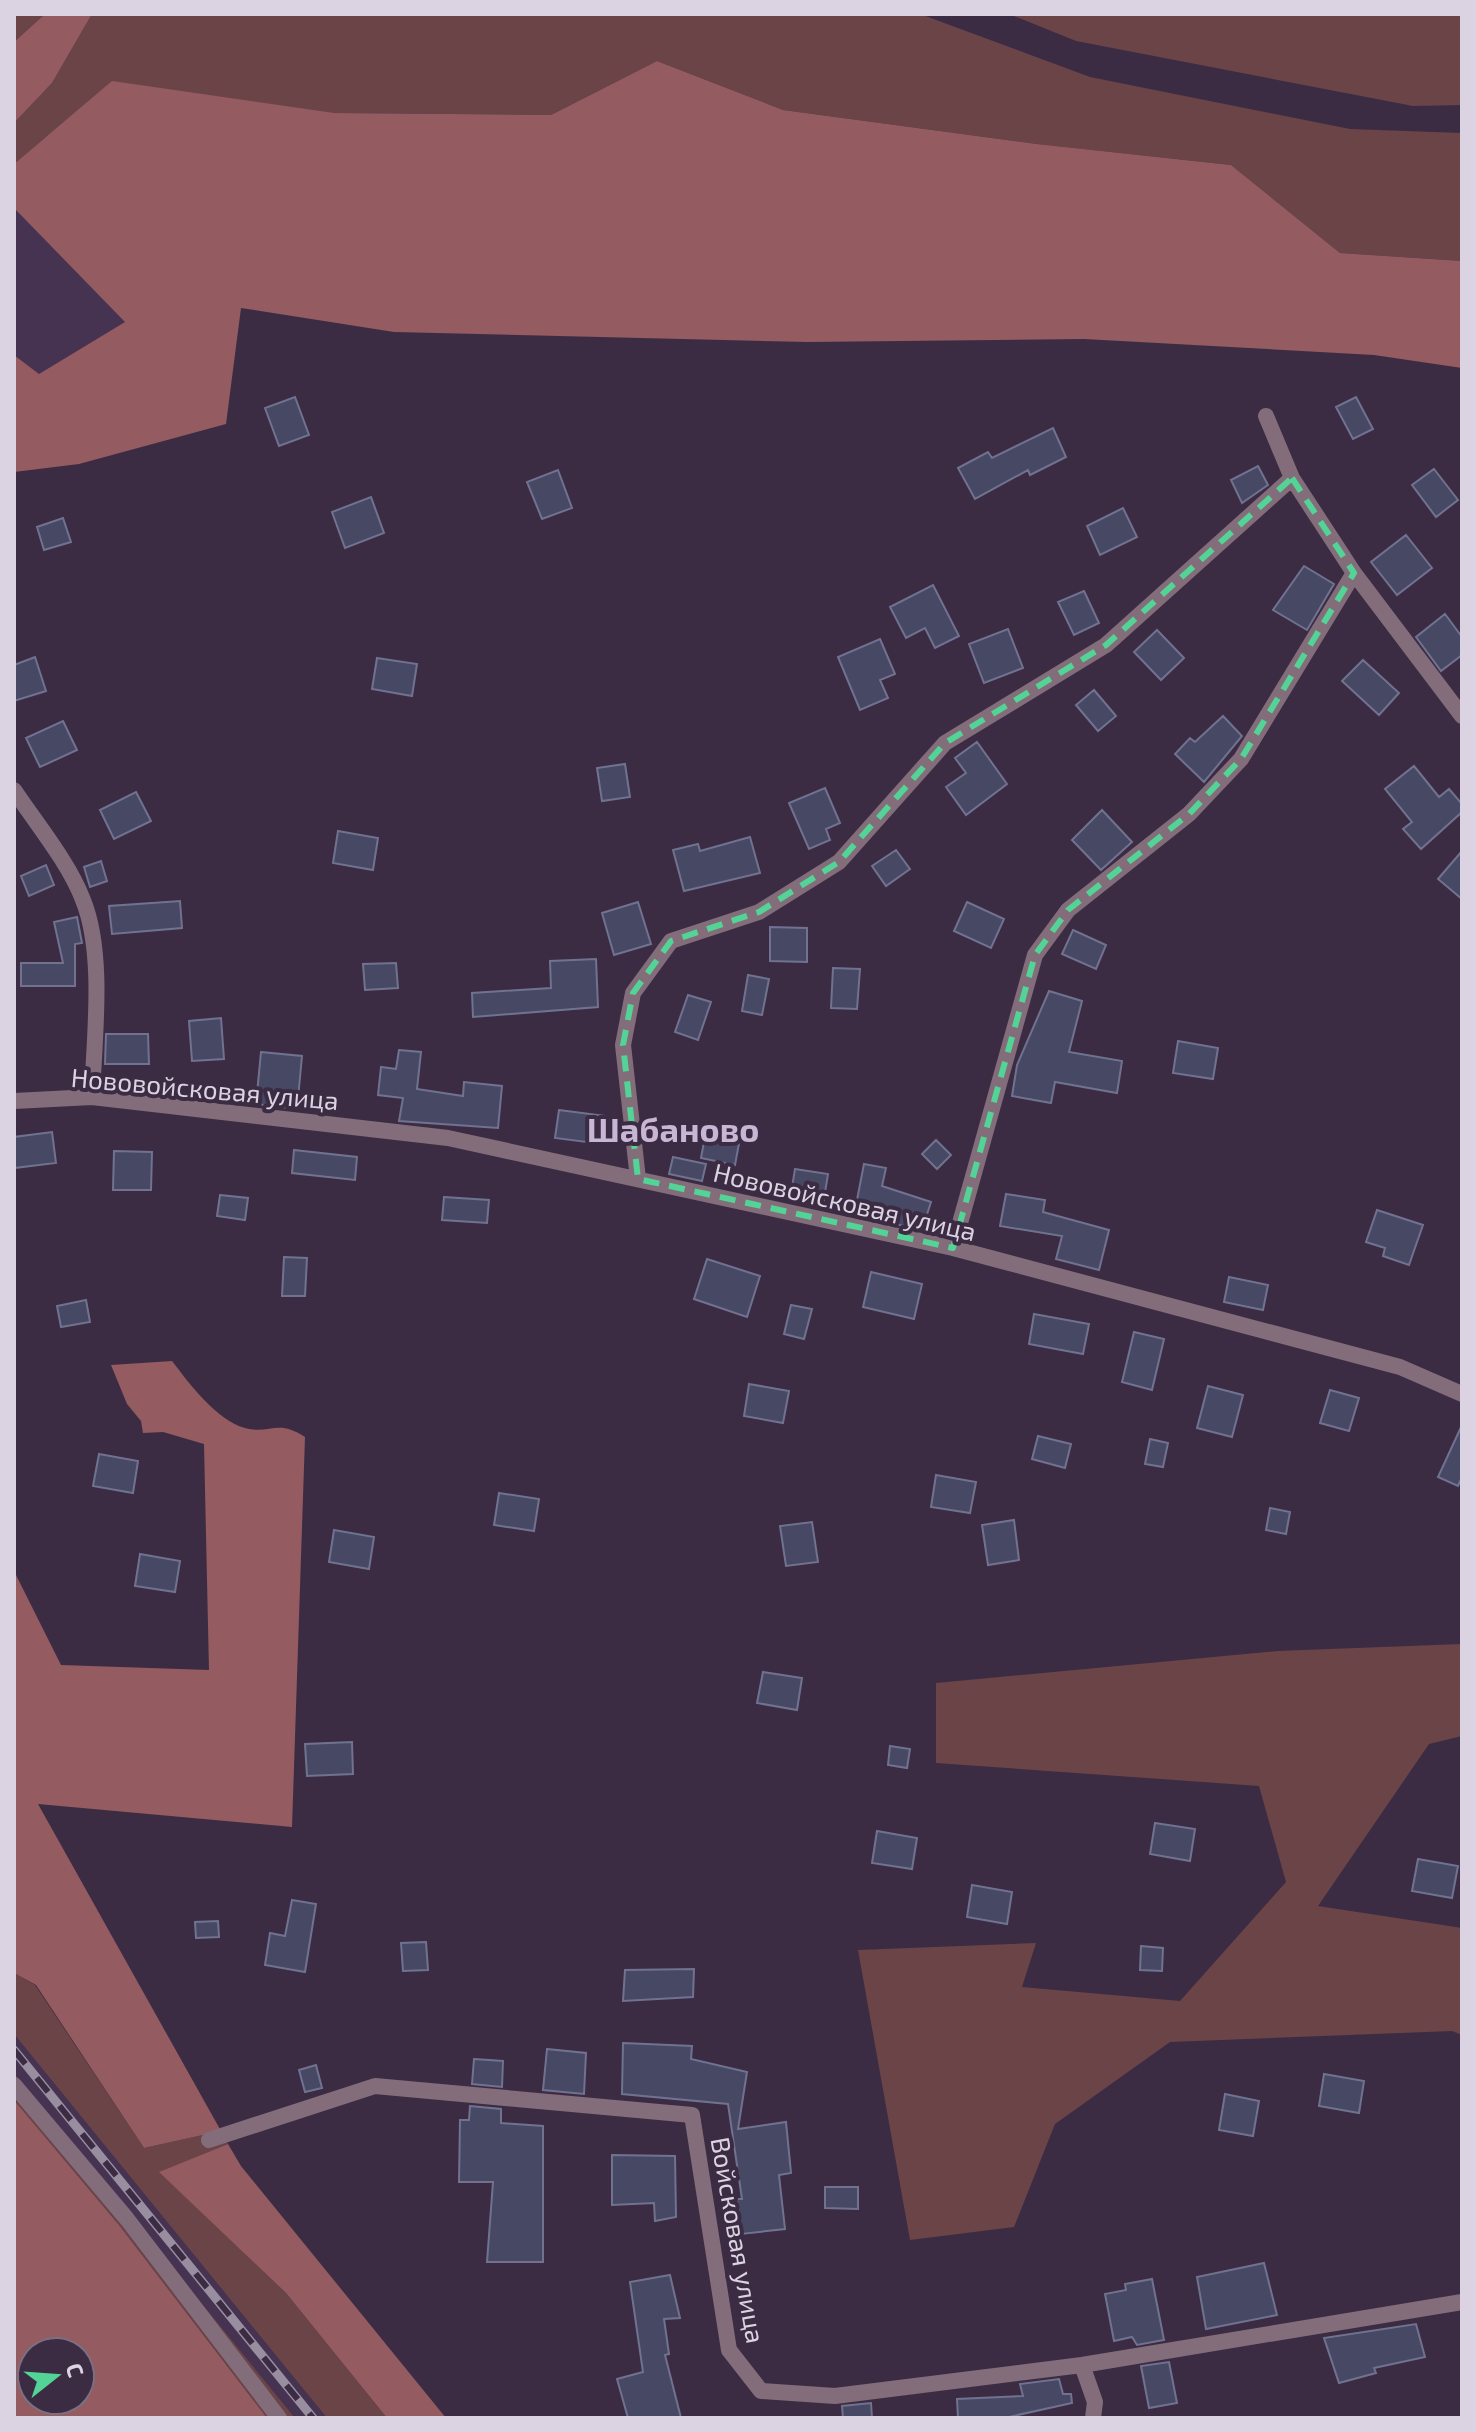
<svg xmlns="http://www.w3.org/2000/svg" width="1476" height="2432" viewBox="0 0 1476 2432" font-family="'Exo 2',sans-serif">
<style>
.built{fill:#463351}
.green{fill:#6b4448}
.forest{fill:#945b61;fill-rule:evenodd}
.building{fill:#464864;stroke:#707290;stroke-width:2}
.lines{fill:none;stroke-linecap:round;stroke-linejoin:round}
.street{stroke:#836d7a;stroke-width:16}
.rail-casing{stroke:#998da0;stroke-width:9}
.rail{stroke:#3b2c44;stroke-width:6;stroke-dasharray:18;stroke-linecap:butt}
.marked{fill:none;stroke:#54d396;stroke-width:6;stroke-dasharray:16 10;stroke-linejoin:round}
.labels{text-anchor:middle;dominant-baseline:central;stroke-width:8;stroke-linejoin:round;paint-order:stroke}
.street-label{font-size:26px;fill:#dcd3e2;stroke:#3b2c44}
.district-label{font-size:34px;font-weight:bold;fill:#c8b6d4;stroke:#3b2c44}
</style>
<rect width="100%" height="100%" fill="#3b2c44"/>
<path class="built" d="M14 208 126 322 39 374 14 355Z
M14 2034 327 2418H295L14 2073Z"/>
<path class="green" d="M14 14H45L14 42Z
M92 14H920L1090 77 1350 129 1462 133V261L1340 253 1231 165 1037 144 783 110 657 61 551 115 334 113 47 136 14 164V123L52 83Z
M1009 14H1462V105L1413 106 1076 41Z
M1462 1644V1736L1429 1744 1318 1906 1462 1928V2035L1452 2031 1170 2042 1055 2124 1014 2227 910 2240 858 1950 1036 1943 1022 1987 1180 2001 1286 1882 1259 1786 936 1763V1683L1277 1651Z
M14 1973 35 1985 144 2148 221 2131 228 2144 160 2172 286 2293 387 2418H327L14 2034Z
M14 2073 295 2418H267L119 2225 14 2100Z"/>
<path class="forest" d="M45 14H92L52 83 14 123V42Z
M657 61 783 110 1037 144 1231 165 1340 253 1462 261V368L1374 355 1084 339 808 342 394 332 241 308 226 424 79 464 14 472V355L39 374 125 322 14 208V164L112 81 334 113 551 115Z
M172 1361C189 1383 216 1420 245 1428 271 1435 277 1418 305 1437L292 1827 38 1804 221 2131 144 2148 36 1985 14 1973V1571L61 1665 209 1670 204 1444 163 1432 143 1433 141 1421 127 1404 111 1365Z
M14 2100 119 2225 267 2418H14ZM32 2352H80V2400H32Z
M228 2144 241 2166 446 2418H387L286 2293 159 2172Z"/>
<path class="building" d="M295 397 309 435 279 446 265 408Z
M1356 397 1373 429 1353 439 1336 407Z
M1053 428 1066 457 1030 475 1028 470 975 499 958 468 988 452 992 458Z
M1258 466 1268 485 1242 503 1231 480Z
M1434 469 1458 500 1436 517 1412 485Z
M558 470 572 508 542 519 527 482Z
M371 497 384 533 345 548 332 512Z
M1123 508 1137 537 1100 555 1087 526Z
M63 518 71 542 44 550 37 527Z
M1406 535 1432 568 1397 595 1371 562Z
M1304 566 1334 584 1307 630 1273 610Z
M933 585 959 636 935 648 925 628 906 638 890 607Z
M1084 591 1099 623 1074 635 1058 602Z
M1445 614 1462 637V655L1441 671 1416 637Z
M1008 629 1023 668 984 683 969 644Z
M1157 630 1184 658 1161 680 1134 652Z
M880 639 895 674 880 680 888 698 860 710 838 657Z
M35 657 46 691 14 701V665Z
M377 658 417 664 412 696 372 689Z
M1363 660 1399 693 1379 715 1342 681Z
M1094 690 1116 716 1098 731 1076 705Z
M1223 716 1242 736 1204 782 1175 754 1190 738 1195 742Z
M63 721 77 750 40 767 26 738Z
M977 742 1007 784 966 815 946 787 966 773 955 758Z
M625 764 630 797 602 801 597 768Z
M1414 766 1439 797 1449 789 1462 804V812L1421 849 1403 829 1412 822 1385 789Z
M825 788 840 823 826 829 830 840 809 849 789 803Z
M136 792 151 821 114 839 100 810Z
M1102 810 1132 842 1101 870 1072 840Z
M338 831 378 838 373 870 333 863Z
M750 837 760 873 684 891 673 850 698 844 700 851Z
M896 850 910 869 886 886 872 866Z
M1462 851V899L1438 879Z
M101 861 107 881 90 887 84 867Z
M46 865 54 885 29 896 21 876Z
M180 901 182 928 112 934 109 906Z
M638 902 651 944 614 955 602 913Z
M967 902 1004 919 991 948 954 931Z
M77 917 82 943 75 944V986H21V963H63L54 922Z
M770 927 807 928V962L770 961Z
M1073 930 1106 945 1096 969 1062 954Z
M596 959 598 1007 473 1017 472 993 551 988 550 961Z
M396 963 398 988 365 990 363 964Z
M833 968 860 969 857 1009 831 1008Z
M748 975 769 979 762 1015 742 1011Z
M1049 991 1082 1001 1069 1052 1122 1061 1117 1093 1055 1082 1051 1103 1012 1096 1017 1065Z
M688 995 711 1002 698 1040 675 1032Z
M221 1018 224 1059 192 1061 189 1021Z
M106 1034H148L149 1064H105Z
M1178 1041 1218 1048 1213 1079 1173 1073Z
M399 1050 421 1052 417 1089 463 1096 464 1082 502 1086 498 1128 399 1121 403 1098 378 1095 381 1067 396 1069Z
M261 1052 302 1056 297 1109 256 1104Z
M559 1110 606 1116 602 1144 555 1138Z
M706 1131 740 1138 735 1165 701 1158Z
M52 1132 56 1163 14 1168V1137Z
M936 1140 951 1155 937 1169 922 1154Z
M294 1150 357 1157 355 1180 292 1173Z
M114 1151 152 1152 151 1190H113Z
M673 1157 706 1164 702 1181 669 1174Z
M864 1164 886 1168 882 1186 931 1202 922 1230 854 1215Z
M795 1169 828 1174 823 1205 790 1200Z
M1006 1194 1045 1200 1043 1212 1109 1230 1099 1270 1056 1259 1062 1236 1000 1226Z
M220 1195 248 1198 245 1220 217 1216Z
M444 1197 489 1200 487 1223 442 1220Z
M1377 1210 1423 1225 1409 1265 1383 1256 1385 1248 1366 1242Z
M284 1257 307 1258 305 1296H282Z
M707 1259 760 1276 747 1317 694 1299Z
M871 1272 922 1284 914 1319 863 1307Z
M1229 1277 1268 1285 1263 1310 1224 1302Z
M86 1300 90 1322 61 1327 57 1306Z
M791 1305 812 1309 804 1339 784 1334Z
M1034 1314 1089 1324 1083 1354 1029 1344Z
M1134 1332 1164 1339 1152 1390 1122 1382Z
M749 1384 789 1391 783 1423 744 1416Z
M1208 1386 1243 1395 1232 1437 1197 1428Z
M1330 1390 1359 1398 1349 1431 1320 1423Z
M1462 1425V1477L1458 1486 1438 1477Z
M1038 1436 1071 1444 1065 1468 1032 1459Z
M1150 1439 1168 1443 1163 1467 1145 1464Z
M99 1454 138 1461 133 1493 93 1486Z
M936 1475 976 1482 970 1513 931 1507Z
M499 1493 539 1499 534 1531 494 1525Z
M1270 1508 1290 1512 1286 1534 1266 1530Z
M1014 1520 1019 1560 988 1565 982 1525Z
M812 1522 818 1562 786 1566 780 1526Z
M334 1530 374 1537 369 1569 329 1562Z
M140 1554 180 1561 175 1592 135 1586Z
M763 1672 802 1678 797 1710 757 1703Z
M352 1742 353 1774 307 1776 305 1744Z
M890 1746 910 1749 907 1768 888 1765Z
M1155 1823 1195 1829 1190 1861 1150 1854Z
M877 1831 917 1838 912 1869 872 1863Z
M1418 1859 1458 1866 1452 1898 1412 1891Z
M972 1885 1012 1892 1007 1924 967 1917Z
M292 1900 316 1904 305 1972 265 1965 270 1933 285 1936Z
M218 1921 219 1937 196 1938 195 1922Z
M426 1942 428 1970 403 1971 401 1943Z
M1141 1946 1163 1948 1162 1971 1140 1970Z
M694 1969 693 1997 623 2001 625 1970Z
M623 2043 692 2046 691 2059 747 2072 738 2129 786 2122 791 2173 779 2175 785 2229 741 2234 737 2199H742L728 2104 622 2094Z
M547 2049 586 2053 584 2094 543 2090Z
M474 2059 503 2061 502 2087 472 2084Z
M316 2065 322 2088 305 2092 299 2070Z
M1324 2074 1364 2081 1359 2113 1319 2106Z
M1225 2094 1259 2101 1253 2136 1219 2130Z
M470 2106 501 2109V2123L543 2126V2262H487L493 2182H459L460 2120H469Z
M612 2155 675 2156 676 2217 655 2221 654 2203 612 2205Z
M825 2187H858V2209L825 2208Z
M1264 2263 1277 2315 1206 2329 1197 2277Z
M670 2275 680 2318 664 2319 669 2354 665 2355 681 2418H628L617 2379 643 2372 630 2282Z
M1152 2279 1164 2340 1137 2345 1132 2337 1114 2341 1105 2294 1126 2290 1125 2284Z
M1416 2324 1425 2357 1374 2368 1376 2373 1339 2383 1324 2338Z
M1169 2362 1177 2403 1149 2408 1141 2366Z
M1059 2379 1063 2394H1071L1072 2403 1004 2418H958L957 2399 1023 2396 1020 2384Z
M871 2403 872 2418H843L842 2406Z"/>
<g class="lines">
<path class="street" d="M1266 416 1292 478 1354 573 1462 716
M14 790C36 823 69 863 83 900 105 954 94 1039 92 1097
M14 1101 92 1097 448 1138 953 1248 1400 1367 1462 1394
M638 1179 623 1045 633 993 671 941 759 912 839 862 945 743 1106 645 1292 478
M953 1248 1035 955 1068 910 1189 814 1241 759 1354 573
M14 2085 127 2219 279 2418
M209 2140 375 2086 692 2115 729 2350 761 2391 835 2396 1082 2365 1462 2302
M1082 2365 1095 2402 1093 2418"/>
<defs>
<path id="rail" d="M14 2050 313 2418"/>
</defs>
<use href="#rail" class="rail-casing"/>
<use href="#rail" class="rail"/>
</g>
<path class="marked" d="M1292 478 1354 573 1241 759 1189 814 1068 910 1035 955 953 1248 638 1179 623 1045 633 993 671 941 759 912 839 862 945 743 1106 645Z"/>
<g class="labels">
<g class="street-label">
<text transform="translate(205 1088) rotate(5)">Нововойсковая улица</text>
<text transform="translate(845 1201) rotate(13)">Нововойсковая улица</text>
<text transform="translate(739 2240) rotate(80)">Войсковая улица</text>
</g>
<g class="district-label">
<text x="673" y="1128">Шабаново</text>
</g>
</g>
<rect width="1476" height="2432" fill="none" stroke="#dcd3e2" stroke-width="32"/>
<g transform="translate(56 2376) rotate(73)"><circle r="38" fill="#3b2c44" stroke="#7b6f83" stroke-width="2"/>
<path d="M0-6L14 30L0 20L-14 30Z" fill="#54d396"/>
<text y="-12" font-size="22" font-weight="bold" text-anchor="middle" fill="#dcd3e2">С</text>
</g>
</svg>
